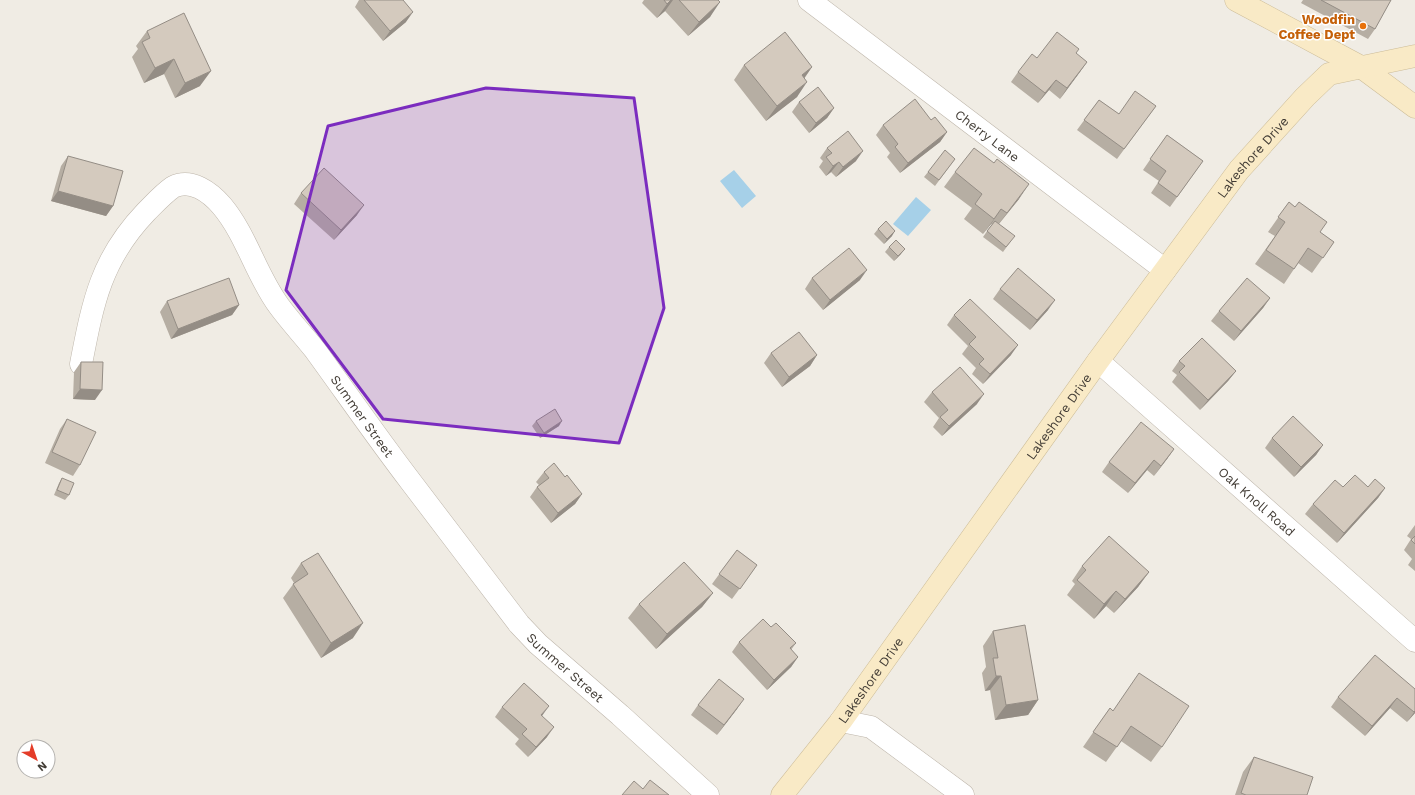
<svg xmlns="http://www.w3.org/2000/svg" width="1415" height="795" viewBox="0 0 1415 795" font-family="'Work Sans',sans-serif">
<style>
.water{fill:#a6d0e8}
.lines{fill:none;stroke-linecap:round;stroke-linejoin:round}
.street-casing{stroke:#beb6ab;stroke-width:23}
.secondary-casing{stroke:#ccbc98;stroke-width:23}
.street{stroke:#fff;stroke-width:22}
.secondary{stroke:#f9eac6;stroke-width:22}
.wall{fill:#b6aea3}
.shaded-wall{fill:#948d85}
.building{fill:#d4cabe;stroke:#948d85}
.marked{fill:#7b2cbf;fill-opacity:0.2;stroke:#7b2cbf;stroke-width:3;stroke-linejoin:round}
.food-dot{fill:#e8710a;stroke:#fff;stroke-width:1.5}
.labels{text-anchor:middle;dominant-baseline:central;stroke-width:3;stroke-linejoin:round;paint-order:stroke}
.food-label{font-size:13px;font-weight:bold;fill:#c56008;stroke:#fff;text-anchor:end}
.street-label{font-size:13px;fill:#423c35;stroke:#fff}
</style>
<rect width="100%" height="100%" fill="#f0ece4"/>
<path class="water" d="M734 170 756 196 742 208 720 181Z
M916 197 931 210 908 236 893 224Z"/>
<g class="lines">
<defs>
<g id="street">
<path id="s1" d="M809 0 1165 270"/>
<path id="s2" d="M1098 361 1415 641"/>
<path id="s3" d="M81 364C93 302 101 259 146 212 155 203 163 194 173 187 191 178 210 192 222 206 247 236 256 275 279 306 290 321 303 335 315 350 347 394 378 439 411 482 447 530 483 576 519 624L538 644 620 715 708 795"/>
<path d="M841 721 871 727 963 795"/>
</g>
<g id="secondary">
<path d="M1236 0 1361 67 1415 107"/>
<path id="s4" d="M782 795 841 721 1098 361 1239 170 1305 97 1329 74 1415 56"/>
</g>
</defs>
<use href="#street" class="street-casing"/>
<use href="#secondary" class="secondary-casing"/>
<use href="#street" class="street"/>
<use href="#secondary" class="secondary"/>
</g>
<path class="wall" d="M359 0H403L406 22 383 41 355 7Z
M644 0H718L710 17 688 36 665 11 657 18 642 3Z
M1303 0H1391L1375 29 1368 39 1301 3Z
M147 31 200 86 175 98 164 74 144 83 132 57 138 49 136 46Z
M1076 54 1087 62 1060 99 1049 90 1038 103 1011 82 1018 72 1037 58Z
M744 65 812 67 804 79 797 97 766 121 734 80Z
M1099 100 1119 114 1156 106 1117 159 1077 130Z
M799 102 834 108 827 118 809 133 792 112Z
M931 120 947 132 940 142 900 173 887 157 890 153 876 135 883 125Z
M1167 135 1203 161 1170 207 1151 193 1159 181 1143 170Z
M827 148 856 161 836 177 831 172 826 176 819 167 823 161 820 158Z
M68 156 113 206 106 216 51 201 61 166Z
M955 159 935 186 924 177 928 172Z
M955 172 1019 199 999 224 1011 241 1003 252 983 237 992 224H991L983 234 964 219 972 208 944 187Z
M301 193 357 215 334 240 294 204Z
M1289 202 1295 207 1320 232 1334 242 1312 273 1298 263 1284 284 1255 264 1275 236 1268 232Z
M878 229 892 236 884 244 874 234Z
M889 247 901 254 894 261 885 252Z
M812 278 860 280 823 310 805 289Z
M1000 289 1048 310 1030 330 993 299Z
M1270 298 1263 308 1234 341 1211 321 1219 311Z
M167 301 239 305 232 315 171 339 160 312Z
M954 315 1011 355 983 384 972 374 976 368 962 354 968 346 947 325Z
M771 353 817 355 810 366 782 387 764 363Z
M1179 361 1236 371 1228 381 1200 410 1172 382 1177 375 1172 371Z
M81 362 95 400 73 399 74 372Z
M932 392 977 404 942 436 933 427 939 418 924 402Z
M67 419 80 465 73 476 45 463 60 429Z
M536 421 559 426 540 438 532 426Z
M1272 438 1323 445 1316 455 1294 477 1265 448Z
M1174 449 1167 459 1154 476 1147 470 1128 493 1102 472 1109 462Z
M544 472 565 477 582 494 575 504 551 523 530 497 537 487 539 485 536 482Z
M62 478 69 495 65 500 54 495 59 483Z
M1343 487H1368L1385 488 1378 498 1337 543 1305 514 1313 504Z
M1415 525V571L1408 565 1412 559 1404 550 1411 539 1407 536Z
M737 550 757 565 732 599 712 584Z
M301 563 353 638 321 658 283 598 294 583 291 578Z
M1082 566 1149 572 1138 587 1114 613 1106 606 1094 619 1067 595 1075 584 1072 581Z
M713 593 702 607 656 649 628 618 639 604Z
M771 627 796 643 791 650 798 657 791 667 767 690 732 652 739 642Z
M993 631 1038 700 1028 715 995 720 990 690 985 691 982 673 986 667 983 646Z
M1415 689V713L1407 722 1390 708 1365 736 1331 707 1338 697Z
M698 705 737 709 717 735 691 715Z
M502 707 542 716 547 737 528 757 515 744 519 739 495 717Z
M1110 708 1162 747 1151 762 1121 741 1106 762 1083 747Z
M1254 757 1307 795H1235L1243 772Z"/>
<path class="shaded-wall" d="M671 0H673L665 11 657 18 667 4Z
M720 2 710 17 688 36 699 22Z
M413 12 406 22 383 41 390 31Z
M174 59 164 74 144 83 155 68Z
M1087 62 1080 72 1060 99 1067 88Z
M812 67 802 81V75Z
M211 71 200 86 175 98 185 83Z
M1056 80 1049 90 1038 103 1045 93Z
M807 82 797 97 766 121 777 106Z
M834 108 827 118 809 133 816 123Z
M947 132 940 142 900 173 908 163Z
M863 151 856 161 836 177 843 167Z
M839 162 831 172 826 176 833 166Z
M1029 184 1019 199 996 227 1007 213Z
M58 191 113 206 106 216 51 201Z
M364 205 357 215 334 240 341 230Z
M1001 209 991 224 983 234 994 219Z
M895 231 892 236 884 244 887 239Z
M905 249 901 254 894 261 898 256Z
M867 270 860 280 823 310 830 300Z
M1270 298 1263 308 1234 341 1241 331Z
M1055 300 1048 310 1030 330 1037 320Z
M239 305 232 315 171 339 178 329Z
M1018 345 1011 355 983 384 990 374Z
M817 355 810 366 782 387 789 377Z
M1236 371 1228 381 1200 410 1208 400Z
M80 389 102 390 95 400 73 399Z
M984 394 977 404 942 436 949 426Z
M562 421 559 426 540 438 544 433Z
M1323 445 1316 455 1294 477 1301 467Z
M1174 449 1167 459 1154 476 1161 466Z
M1154 460 1147 470 1128 493 1135 483Z
M1385 488 1378 498 1337 543 1344 533Z
M582 494 575 504 551 523 558 513Z
M1149 572 1138 587 1114 613 1125 599Z
M1116 591 1106 606 1094 619 1104 604Z
M713 593 702 607 656 649 667 634Z
M363 623 353 638 321 658 331 643Z
M798 657 791 667 767 690 774 680Z
M996 676H1001L990 690 985 691Z
M1397 698 1390 708 1365 736 1372 726Z
M744 699 737 709 717 735 724 725Z
M1038 700 1028 715 995 720 1006 705Z
M549 706 542 716 541 715Z
M1415 711V713L1407 722Z
M554 727 547 737 528 757 536 747Z"/>
<path class="building" d="M364 0H403L413 12 390 31Z
M664 0H671L667 4Z
M679 0H718L720 2 699 22Z
M1321 0H1391L1375 29Z
M184 13 211 71 185 83 174 59 155 68 142 42 150 38 147 31Z
M785 32 812 67 802 75 807 82 777 106 744 65Z
M1057 32 1079 49 1076 53 1087 62 1067 88 1056 80 1045 93 1018 72 1032 54 1037 58Z
M818 87 834 108 816 123 799 102Z
M1135 91 1156 106 1124 149 1084 120 1099 100 1119 114Z
M915 99 931 120 935 117 947 132 908 163 895 147 898 144 883 125Z
M848 131 863 151 843 167 839 162 833 166 826 157 832 153 827 148Z
M1167 135 1203 161 1177 197 1158 183 1166 171 1150 159Z
M974 148 994 163 997 159 1029 184 1007 213 1001 209 994 219 975 204 982 194 955 172Z
M945 150 955 159 939 180 928 172Z
M68 156 123 171 113 206 58 191Z
M324 168 364 205 341 230 301 193Z
M1289 202 1295 207 1299 202 1327 222 1320 232 1334 242 1323 258 1308 248 1294 269 1266 250 1285 222 1278 217Z
M886 221 895 231 887 239 878 229Z
M995 221 1015 236 1006 247 987 231Z
M896 240 905 249 898 256 889 247Z
M849 248 867 270 830 300 812 278Z
M1018 268 1055 300 1037 320 1000 289Z
M229 278 239 305 178 329 167 301Z
M1247 278 1270 298 1241 331 1219 311Z
M970 299 1018 345 990 374 979 364 984 359 969 344 976 337 954 315Z
M799 332 817 355 789 377 771 353Z
M1202 338 1236 371 1208 400 1179 372 1185 366 1179 361Z
M81 362H103L102 390 80 389Z
M960 367 984 394 949 426 940 417 948 410 932 392Z
M555 409 562 421 544 433 536 421Z
M1293 416 1323 445 1301 467 1272 438Z
M67 419 96 432 80 465 52 452Z
M1141 422 1174 449 1161 466 1154 460 1135 483 1109 462Z
M554 463 565 477 567 475 582 494 558 513 537 487 549 478 544 472Z
M1355 475 1368 487 1375 479 1385 488 1344 533 1313 504 1335 480 1343 487Z
M62 478 74 483 69 495 57 490Z
M1109 536 1149 572 1125 599 1116 591 1104 604 1077 580 1086 570 1082 566Z
M1415 536V544L1411 540Z
M737 550 757 565 740 589 719 574Z
M318 553 363 623 331 643 293 584 308 574 301 563Z
M684 562 713 593 667 634 639 604Z
M763 619 771 627 776 623 796 643 790 648 798 657 774 680 739 642Z
M1025 625 1038 700 1006 705 1001 676H996L993 658H998L993 631Z
M1375 655 1415 689V711L1414 712 1397 698 1372 726 1338 697Z
M1139 673 1189 706 1162 747 1131 726 1117 747 1093 732 1110 708 1113 711Z
M719 679 744 699 724 725 698 705Z
M524 683 549 706 541 715 554 727 536 747 522 734 527 729 502 707Z
M1254 757 1313 777 1307 795H1246L1241 793Z
M650 780 669 795H622L634 781 643 789Z"/>
<path class="marked" d="M486 88 634 98 664 308 619 443 383 419 286 290 328 126Z"/>
<circle class="food-dot" cx="1363" cy="26" r="4"/>
<g class="labels">
<g class="food-label">
<text x="1355" y="19">Woodfin<tspan x="1355" dy="15">Coffee Dept</tspan></text>
</g>
<g class="street-label">
<text stroke="none"><textPath href="#s1" startOffset="224">Cherry Lane</textPath></text>
<text stroke="none"><textPath href="#s4" startOffset="793">Lakeshore Drive</textPath></text>
<text stroke="none"><textPath href="#s3" startOffset="515">Summer Street</textPath></text>
<text stroke="none"><textPath href="#s4" startOffset="469">Lakeshore Drive</textPath></text>
<text stroke="none"><textPath href="#s2" startOffset="212">Oak Knoll Road</textPath></text>
<text stroke="none"><textPath href="#s3" startOffset="839">Summer Street</textPath></text>
<text stroke="none"><textPath href="#s4" startOffset="145">Lakeshore Drive</textPath></text>
</g>
</g>
<g transform="translate(36 759) rotate(140)"><circle r="19" fill="#ffffff" stroke="#b3b1ae"/>
<path d="M0-3L7 15L0 10L-7 15Z" fill="#e43c28"/>
<text y="-6" font-size="11" font-weight="bold" text-anchor="middle" fill="#423c35">N</text>
</g>
</svg>
